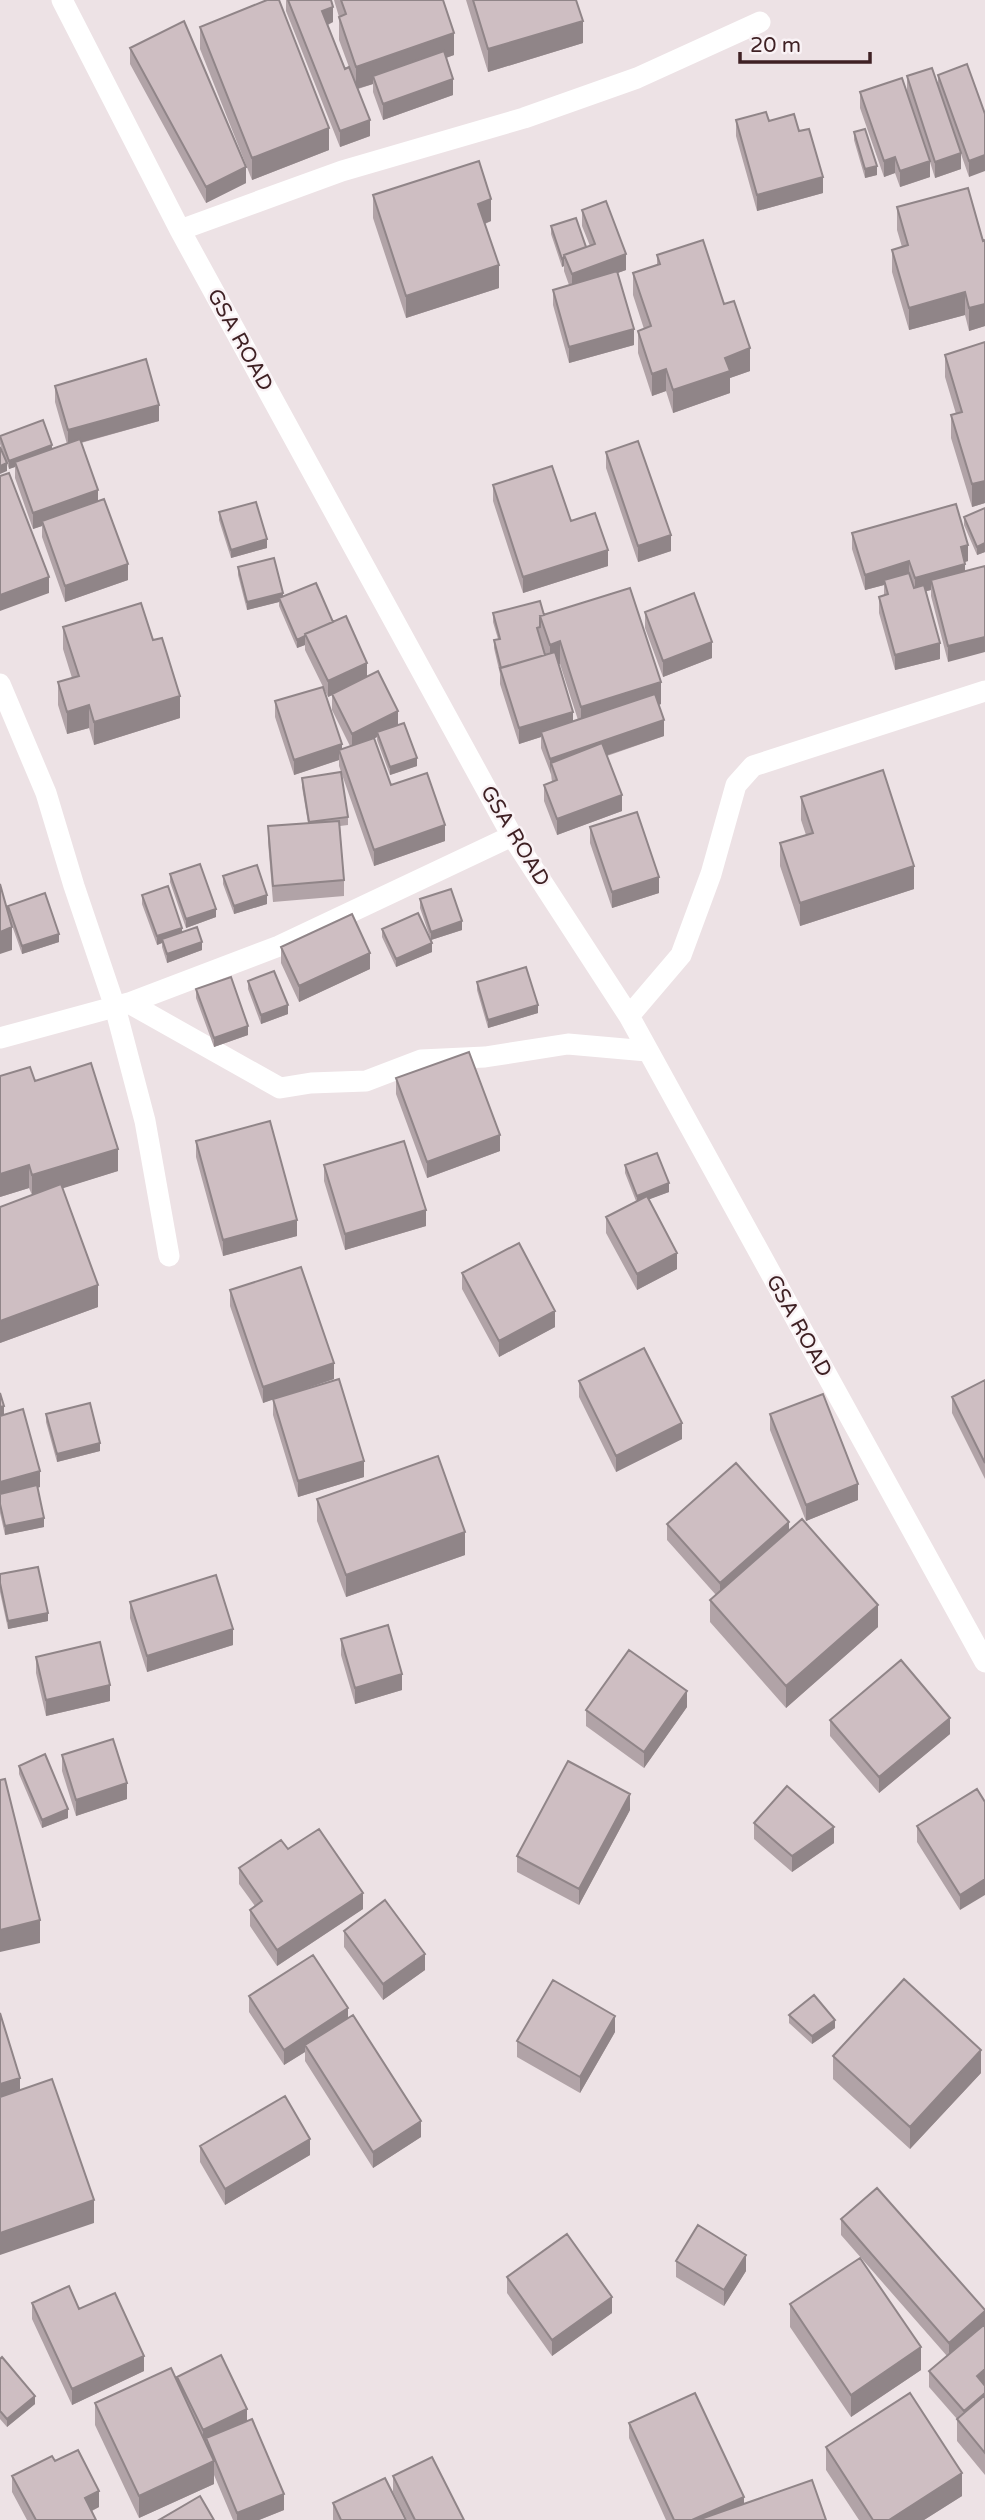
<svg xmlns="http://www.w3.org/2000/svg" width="985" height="2520" viewBox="0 0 985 2520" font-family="'Varela Round',sans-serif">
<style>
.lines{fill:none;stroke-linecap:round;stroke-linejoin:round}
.minor{stroke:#fff;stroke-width:21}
.wall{fill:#b1a3a7;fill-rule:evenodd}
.shaded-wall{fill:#908588}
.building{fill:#cebec2;stroke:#908588;stroke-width:2}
.labels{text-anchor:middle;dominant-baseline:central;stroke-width:5;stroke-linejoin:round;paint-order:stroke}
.street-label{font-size:21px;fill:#3f2124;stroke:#f9f2f5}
</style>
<rect width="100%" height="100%" fill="#ede2e5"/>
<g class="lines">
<path class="minor" d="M62 0 180 230 512 836 629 1016 985 1662
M180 230 342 171 524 118 637 78 760 22
M0 684 46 793 74 886 115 1007 145 1121 169 1256
M129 1003 280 1088 311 1083 366 1081 421 1060 485 1057 568 1044 647 1051
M629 1016 681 955 711 874 736 785 753 766 985 691
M0 1038 129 1003 279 946 512 836"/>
</g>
<path class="wall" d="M286 0H331L333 22 328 25 345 69 349 67 339 40V17L334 0H443L454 55 446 58 453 95 383 120 373 92V84L358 89 370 136 340 147 286 11Z
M466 0H576L583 43 488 72Z
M200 27 329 150 252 180 200 49Z
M130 48 246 183 206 203 130 64Z
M938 75 985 114 969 177 961 154V169L935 178 930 162V177L900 187 895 173 884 177 860 108V92H907V76L938 84Z
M736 120 769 121 799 131 823 193 757 211 736 136Z
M854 132 877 175 865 178 854 140Z
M373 195 491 221 485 224 499 288 406 318 373 218Z
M897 207 983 241 985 240V326L969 331 965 315 909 330 892 272V250L902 247 897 230Z
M582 210 626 270 617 273 634 345 569 363 553 305V290L569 285 564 271V266L562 267 551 234V226L586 247 590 246 582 226Z
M657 255 724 304 750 371 730 378V393L673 413 666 391 652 396 638 353V331L644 329 633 295V273L657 265Z
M985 342V503L972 507 951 438V415L956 414 945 377V355Z
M55 386 159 421 81 443 98 501 128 580 65 602 42 537V526L33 529 15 478V467L9 469 0 444V436L52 449 67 444 55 402Z
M606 452 671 551 638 562 606 468Z
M493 485 571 521 608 566 523 593 493 501Z
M985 508V552L977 555 964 525V517Z
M219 512 267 548 231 558 219 520Z
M852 533 968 561 965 562 948 662 931 596V590L926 591 940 659 895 670 879 613V597L884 595V585L865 590 852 549Z
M238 567 283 596 333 622 398 725 417 766 390 775 377 740V737L374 739 391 785 445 841 374 866 339 766V760L294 775 275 717V701L342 750 350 746 332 710V695L328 697 305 650V645L297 648 279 606V602L247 610 238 575Z
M645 612 712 658 663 677 645 628Z
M493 613 544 615 661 704 659 705 664 736 607 756 622 811 557 835 544 801V785L552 782 551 774 541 748V737L519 744 500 684V674L494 648V640L498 639 493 622ZM558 664H560L578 720 573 721Z
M63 627 153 640 180 718 94 745 89 728 67 734 58 705V682L72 678 63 649Z
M302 778 348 817V825L340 826 344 880V896L273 902 268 842V826L308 823 302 787Z
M801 797 914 889 800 926 780 866V843L806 835 801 820Z
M590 827 659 893 612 908 590 843Z
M170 874 216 917 186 928 170 882Z
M223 876 267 904 234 914 223 884Z
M142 895 182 932 202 950 167 963 162 947V943L157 945 142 904Z
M420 899 462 930 431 940 420 908Z
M8 906 59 942 22 954 8 914Z
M382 929 432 952 396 967 382 937Z
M281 947 370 969 299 1002 281 963Z
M248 981 288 1014 261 1024 248 989Z
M477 982 538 1013 488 1028 477 990Z
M196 989 248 1035 214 1047 196 998Z
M396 1078 500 1151 427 1178 396 1094Z
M35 1081 118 1171 62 1188 98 1307 0 1343V1207L32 1195 29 1188 0 1197Z
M196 1141 297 1236 223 1256 196 1157Z
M324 1165 426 1226 345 1250 324 1181Z
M625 1165 669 1192 649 1199 677 1269 637 1290 606 1233V1217L636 1201 625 1173Z
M462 1273 555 1327 499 1357 462 1289Z
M230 1290 334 1379 274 1399 364 1477 298 1497 273 1415V1399L263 1403 230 1306Z
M985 1380V1479L952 1413V1397Z
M579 1381 682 1439 616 1472 579 1397Z
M0 1407 40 1487 37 1488 44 1527 5 1535 0 1513Z
M46 1414 100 1451 57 1462 46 1422Z
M770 1414 858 1500 806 1521 770 1430Z
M317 1499 465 1555 346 1597 317 1521Z
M667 1524 878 1627 786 1708 710 1622V1600L716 1595 667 1540Z
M0 1574 48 1621 8 1629 0 1592Z
M130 1602 233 1645 147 1672 130 1618Z
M341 1639 402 1690 355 1704 341 1655Z
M36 1657 110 1701 46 1716 36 1673Z
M687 1707 644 1768 586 1726V1710Z
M830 1720 950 1734 879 1793 830 1736Z
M62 1755 127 1799 76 1816 62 1771Z
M19 1766 68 1818 42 1828 19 1774Z
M977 1789 960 1910 917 1842V1826Z
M630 1810 579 1905 517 1872V1856Z
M754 1823 834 1843 792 1872 754 1839Z
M288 1849 363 1909 277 1966 250 1926V1910L255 1906 239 1884V1868Z
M344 1931 425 1970 383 2000 344 1947Z
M249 1996 348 2018 421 2137 373 2168 305 2061V2052L284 2065 249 2012Z
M789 2015 835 2028 812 2044 789 2023Z
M615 2032 580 2093 517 2057V2041Z
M833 2056 981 2073 910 2149 833 2079Z
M200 2146 310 2155 225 2205 200 2162Z
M841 2219 985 2310V2475L957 2441V2419L929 2387V2371L947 2356 841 2235Z
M676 2261 746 2271 724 2306 676 2277Z
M507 2277 612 2313 552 2356 507 2293Z
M32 2303 79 2309 144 2371 72 2405 32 2319Z
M790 2304 921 2370 851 2417 790 2327Z
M0 2359 35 2404 7 2427 0 2419Z
M177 2377 247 2422 284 2510 259 2520H233L214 2475V2484L139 2518 95 2425V2403L177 2381Z
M629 2423 744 2504 826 2520H666L629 2438Z
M826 2447 962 2496 924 2520H859L826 2470Z
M55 2461 99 2507 92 2511 96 2520H27L12 2492V2476Z
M393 2476 464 2520H407L393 2492Z
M333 2503 406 2520H333Z"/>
<path class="shaded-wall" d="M333 7V22L322 27V11Z
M583 21V43L488 72V49Z
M454 33V55L375 83 373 76V84L356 89V67Z
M453 79V95L383 120V104Z
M370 120V136L340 147V131Z
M329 128V150L252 180V158Z
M961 153V169L935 178V162Z
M985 155V171L969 177V161Z
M895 157V173L884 177V161Z
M930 161V177L900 187V171Z
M877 166V175L865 178V169Z
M246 167V183L206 203V187Z
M823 177V193L757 211V195Z
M491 199V221L478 226V204Z
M626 254V270L572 290V274Z
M564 258V266L562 267V259Z
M499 265V288L406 318V296Z
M965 292V315L909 330V308Z
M985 304V326L969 331V308Z
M634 329V345L569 363V347Z
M750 348V371L730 378V393L673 413V390L725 358Z
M666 369V391L652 396V374Z
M159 405V421L68 446V430Z
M52 445V454L15 462V467L9 469V461Z
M7 463V471L0 474V466Z
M985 481V503L972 507V484Z
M98 490V506L42 521V526L33 529V513Z
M671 535V551L638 562V546Z
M267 539V548L231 558V550Z
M985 543V552L977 555V547Z
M968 545V561L961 563V547Z
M608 550V566L523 593V577Z
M909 561V577L884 580V585L865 590V575Z
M128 564V580L65 602V586Z
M965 564V580H931V590L915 594V578Z
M49 577V593L0 611V595Z
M283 593V601L279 598V602L247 610V602Z
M305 636V645L297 648V640Z
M985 637V652L948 662V646Z
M560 641V664L550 667V645Z
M712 642V658L663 677V661Z
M940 643V659L895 670V655Z
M367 663V679L328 697V681Z
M661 682V704L581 730V707Z
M180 696V718L94 745V722Z
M89 705V728L67 734V712Z
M398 711V727L377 732V737L352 750V734Z
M573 712V728L541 732V737L519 744V728Z
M664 720V736L554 773 551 763 550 775V759Z
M342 744V758L339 750V760L294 775V760Z
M417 758V766L390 775V767Z
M622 795V811L557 835V819Z
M445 825V841L374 866V850Z
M914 866V889L800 926V903Z
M659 877V893L612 908V892Z
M267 895V904L234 914V906Z
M216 909V917L186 928V919Z
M462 921V930L431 940V932Z
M12 927V950L0 954V932Z
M182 928V936L162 939V943L157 945V936Z
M59 934V942L22 954V946Z
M202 942V950L167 963V954Z
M432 943V952L396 967V959Z
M370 953V969L299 1002V986Z
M288 1005V1014L261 1024V1015Z
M538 1005V1013L488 1028V1020Z
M248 1026V1035L214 1047V1038Z
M500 1135V1151L427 1178V1162Z
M118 1149V1171L32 1198V1175Z
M29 1165V1188L0 1197V1174Z
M669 1183V1192L637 1204V1196Z
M426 1210V1226L345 1250V1234Z
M297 1220V1236L223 1256V1240Z
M677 1253V1269L637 1290V1274Z
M98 1285V1307L0 1343V1321Z
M555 1311V1327L499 1357V1341Z
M334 1363V1379L263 1403V1387Z
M4 1406V1422L0 1423V1407Z
M682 1423V1439L616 1472V1456Z
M100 1443V1451L57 1462V1454Z
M364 1461V1477L298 1497V1481Z
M40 1471V1487L0 1498V1482Z
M858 1484V1500L806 1521V1505Z
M44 1518V1527L5 1535V1526Z
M789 1522V1538L720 1599V1583Z
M465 1532V1555L346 1597V1575Z
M878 1605V1627L786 1708V1686Z
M48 1613V1621L8 1629V1621Z
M233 1629V1645L147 1672V1656Z
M402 1674V1690L355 1704V1688Z
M110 1685V1701L46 1716V1700Z
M687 1691V1707L644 1768V1752Z
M950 1718V1734L879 1793V1777Z
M127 1783V1799L76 1816V1800Z
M630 1794V1810L579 1905V1889Z
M68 1809V1818L42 1828V1820Z
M834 1827V1843L792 1872V1856Z
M985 1879V1895L960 1910V1895Z
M363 1893V1909L277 1966V1950Z
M40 1920V1943L0 1952V1930Z
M425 1954V1970L383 2000V1984Z
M348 2008V2024L305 2045V2052L284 2065V2050Z
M615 2016V2032L580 2093V2077Z
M835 2020V2028L812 2044V2036Z
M981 2050V2073L910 2149V2127Z
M20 2078V2101L0 2107V2084Z
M421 2121V2137L373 2168V2152Z
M310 2139V2155L225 2205V2189Z
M94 2200V2223L0 2255V2233Z
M746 2255V2271L724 2306V2290Z
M612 2297V2313L552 2356V2340Z
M985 2311V2327L949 2359V2343Z
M921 2347V2370L851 2417V2395Z
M144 2356V2371L72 2405V2389Z
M985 2369V2385L977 2392V2376Z
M985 2393V2409L964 2427V2411Z
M35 2396V2404L7 2427V2419Z
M247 2409V2425L206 2438V2445L203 2446V2430Z
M214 2461V2484L139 2518V2496Z
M962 2473V2496L924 2520H889Z
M99 2491V2507L85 2514V2498Z
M284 2494V2510L259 2520H237V2513Z
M744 2497V2513L727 2520H692Z"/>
<path class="building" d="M267 0H279L329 128 252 158 200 27Z
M288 0H331L333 7 322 11 345 69 349 67 370 120 340 131Z
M341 0H443L454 33 356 67 339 17 346 14Z
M473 0H576L583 21 488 49Z
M184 21 246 167 206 187 130 48Z
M444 51 453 79 383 104 373 76Z
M967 64 985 114V155L969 161 938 75Z
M932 68 961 153 935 162 907 76Z
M902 78 930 161 900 171 895 157 884 161 860 92Z
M766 112 769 121 794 114 799 131 809 129 823 177 757 195 736 120Z
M865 129 877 166 865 169 854 132Z
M479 161 491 199 478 204 499 265 406 296 373 195Z
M968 188 983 241 985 240V304L969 308 965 292 909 308 892 250 908 245 897 207Z
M606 201 626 254 572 274 564 255 595 244 582 210Z
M576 218 586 247 564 255V258L562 259 551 226Z
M703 240 724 304 734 301 750 348 725 358 730 371 673 390 666 369 652 374 638 331 651 326 633 273 660 264 657 255Z
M617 271 634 329 569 347 553 290Z
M985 342V481L972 484 951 415 962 412 945 355Z
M146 359 159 405 68 430 55 386Z
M43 420 52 445 9 461 0 436Z
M80 439 98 490 33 513 15 462Z
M638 441 671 535 638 546 606 452Z
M0 447 7 463 0 466Z
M552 466 571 521 595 513 608 550 523 577 493 485Z
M9 473 49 577 0 595V476Z
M104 499 128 564 65 586 42 521Z
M256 502 267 539 231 550 219 512Z
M956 504 968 545 961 547 965 564 915 578 909 561 865 575 852 533Z
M985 508V543L977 547 964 517Z
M274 558 283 593 247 602 238 567Z
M985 566V637L948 646 931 580Z
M909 573 914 588 924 585 940 643 895 655 879 597 888 594 884 580Z
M316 583 333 622 305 634V636L297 640 279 598Z
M630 588 661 682 581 707 560 641 550 645 540 616Z
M694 593 712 642 663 661 645 612Z
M540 601 544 615 540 616V627L537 628 545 655 501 668 494 640 500 639 493 613Z
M141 603 153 640 162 638 180 696 94 722 89 705 67 712 58 682 79 676 63 627Z
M346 616 367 663 328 681 305 634Z
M555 652 573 712 519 728 500 668Z
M378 671 398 711 352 734 332 694Z
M323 687 342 744 294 760 275 701Z
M655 694 664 720 550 759 541 732Z
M404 723 417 758 390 767 377 732Z
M374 738 391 785 427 773 445 825 374 850 339 750Z
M602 743 622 795 557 819 544 785 557 780 551 763Z
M883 770 914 866 800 903 780 843 813 833 801 797Z
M341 772 348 817 309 822 302 778Z
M637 812 659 877 612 892 590 827Z
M339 821 344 880 273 886 268 826Z
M200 864 216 909 186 919 170 874Z
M257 865 267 895 234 906 223 876Z
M0 884 12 927 0 932Z
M168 886 182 928 157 936 142 895Z
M451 889 462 921 431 932 420 899Z
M45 893 59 934 22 946 8 906Z
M418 913 432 943 396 959 382 929Z
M352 914 370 953 299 986 281 947Z
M197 927 202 942 167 954 162 939Z
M526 967 538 1005 488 1020 477 982Z
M274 971 288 1005 261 1015 248 981Z
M231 977 248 1026 214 1038 196 989Z
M469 1052 500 1135 427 1162 396 1078Z
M91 1063 118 1149 32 1175 29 1165 0 1174V1076L30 1067 35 1081Z
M270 1121 297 1220 223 1240 196 1141Z
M404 1141 426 1210 345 1234 324 1165Z
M657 1153 669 1183 637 1196 625 1165Z
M61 1184 98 1285 0 1321V1207Z
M647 1196 677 1253 637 1274 606 1217Z
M519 1243 555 1311 499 1341 462 1273Z
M301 1267 334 1363 263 1387 230 1290Z
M644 1348 682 1423 616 1456 579 1381Z
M339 1379 364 1461 298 1481 273 1399Z
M985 1380V1463L952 1397Z
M0 1393 4 1406 0 1407Z
M823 1394 858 1484 806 1505 770 1414Z
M90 1403 100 1443 57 1454 46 1414Z
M23 1409 40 1471 0 1482V1416Z
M438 1456 465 1532 346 1575 317 1499Z
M736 1463 789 1522 720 1583 667 1524Z
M37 1485 44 1518 5 1526 0 1504V1494Z
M802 1519 878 1605 786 1686 710 1600Z
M38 1567 48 1613 8 1621 0 1583V1574Z
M216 1575 233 1629 147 1656 130 1602Z
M388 1625 402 1674 355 1688 341 1639Z
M100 1642 110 1685 46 1700 36 1657Z
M629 1650 687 1691 644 1752 586 1710Z
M901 1660 950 1718 879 1777 830 1720Z
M113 1739 127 1783 76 1800 62 1755Z
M45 1754 68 1809 42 1820 19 1766Z
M568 1761 630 1794 579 1889 517 1856Z
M5 1779 40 1920 0 1930V1780Z
M787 1786 834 1827 792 1856 754 1823Z
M977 1789 985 1802V1879L960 1895 917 1826Z
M319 1829 363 1893 277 1950 250 1910 262 1901 239 1868 281 1840 288 1849Z
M385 1900 425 1954 383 1984 344 1931Z
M313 1955 348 2008 284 2050 249 1996Z
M904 1979 981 2050 910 2127 833 2056Z
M553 1980 615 2016 580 2077 517 2041Z
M814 1995 835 2020 812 2036 789 2015Z
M0 2013 20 2078 0 2084Z
M353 2015 421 2121 373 2152 305 2045Z
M52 2079 94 2200 0 2233V2097Z
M285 2096 310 2139 225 2189 200 2146Z
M877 2188 985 2310V2311L949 2343 841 2219Z
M698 2225 746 2255 724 2290 676 2261Z
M567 2234 612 2297 552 2340 507 2277Z
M860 2258 921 2347 851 2395 790 2304Z
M69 2286 79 2309 115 2293 144 2356 72 2389 32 2303Z
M985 2324V2369L977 2376 985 2386V2393L964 2411 929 2371Z
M221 2355 247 2409 203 2430 177 2377Z
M2 2357 35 2396 7 2419 0 2411V2359Z
M171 2368 214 2461 139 2496 95 2403Z
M695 2393 744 2497 692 2520H674L629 2423Z
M910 2393 962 2473 889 2520H873L826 2447Z
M985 2395V2453L957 2419Z
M252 2419 284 2494 237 2513 206 2438Z
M78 2450 99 2491 85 2498 96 2520H36L12 2476 52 2456 55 2461Z
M432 2457 464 2520H415L393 2476Z
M385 2478 406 2520H341L333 2503Z
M812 2480 826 2520H698Z
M200 2496 214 2520H159Z"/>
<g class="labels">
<g class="street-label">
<text transform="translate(240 340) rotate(61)">GSA ROAD</text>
<text transform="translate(515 836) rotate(59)">GSA ROAD</text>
<text transform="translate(799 1326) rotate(61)">GSA ROAD</text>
</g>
</g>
<path d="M740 52v10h130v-10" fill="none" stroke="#3f2124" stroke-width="3.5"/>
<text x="750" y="52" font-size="21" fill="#3f2124" stroke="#f9f2f5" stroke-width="5" paint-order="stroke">20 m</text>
</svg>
